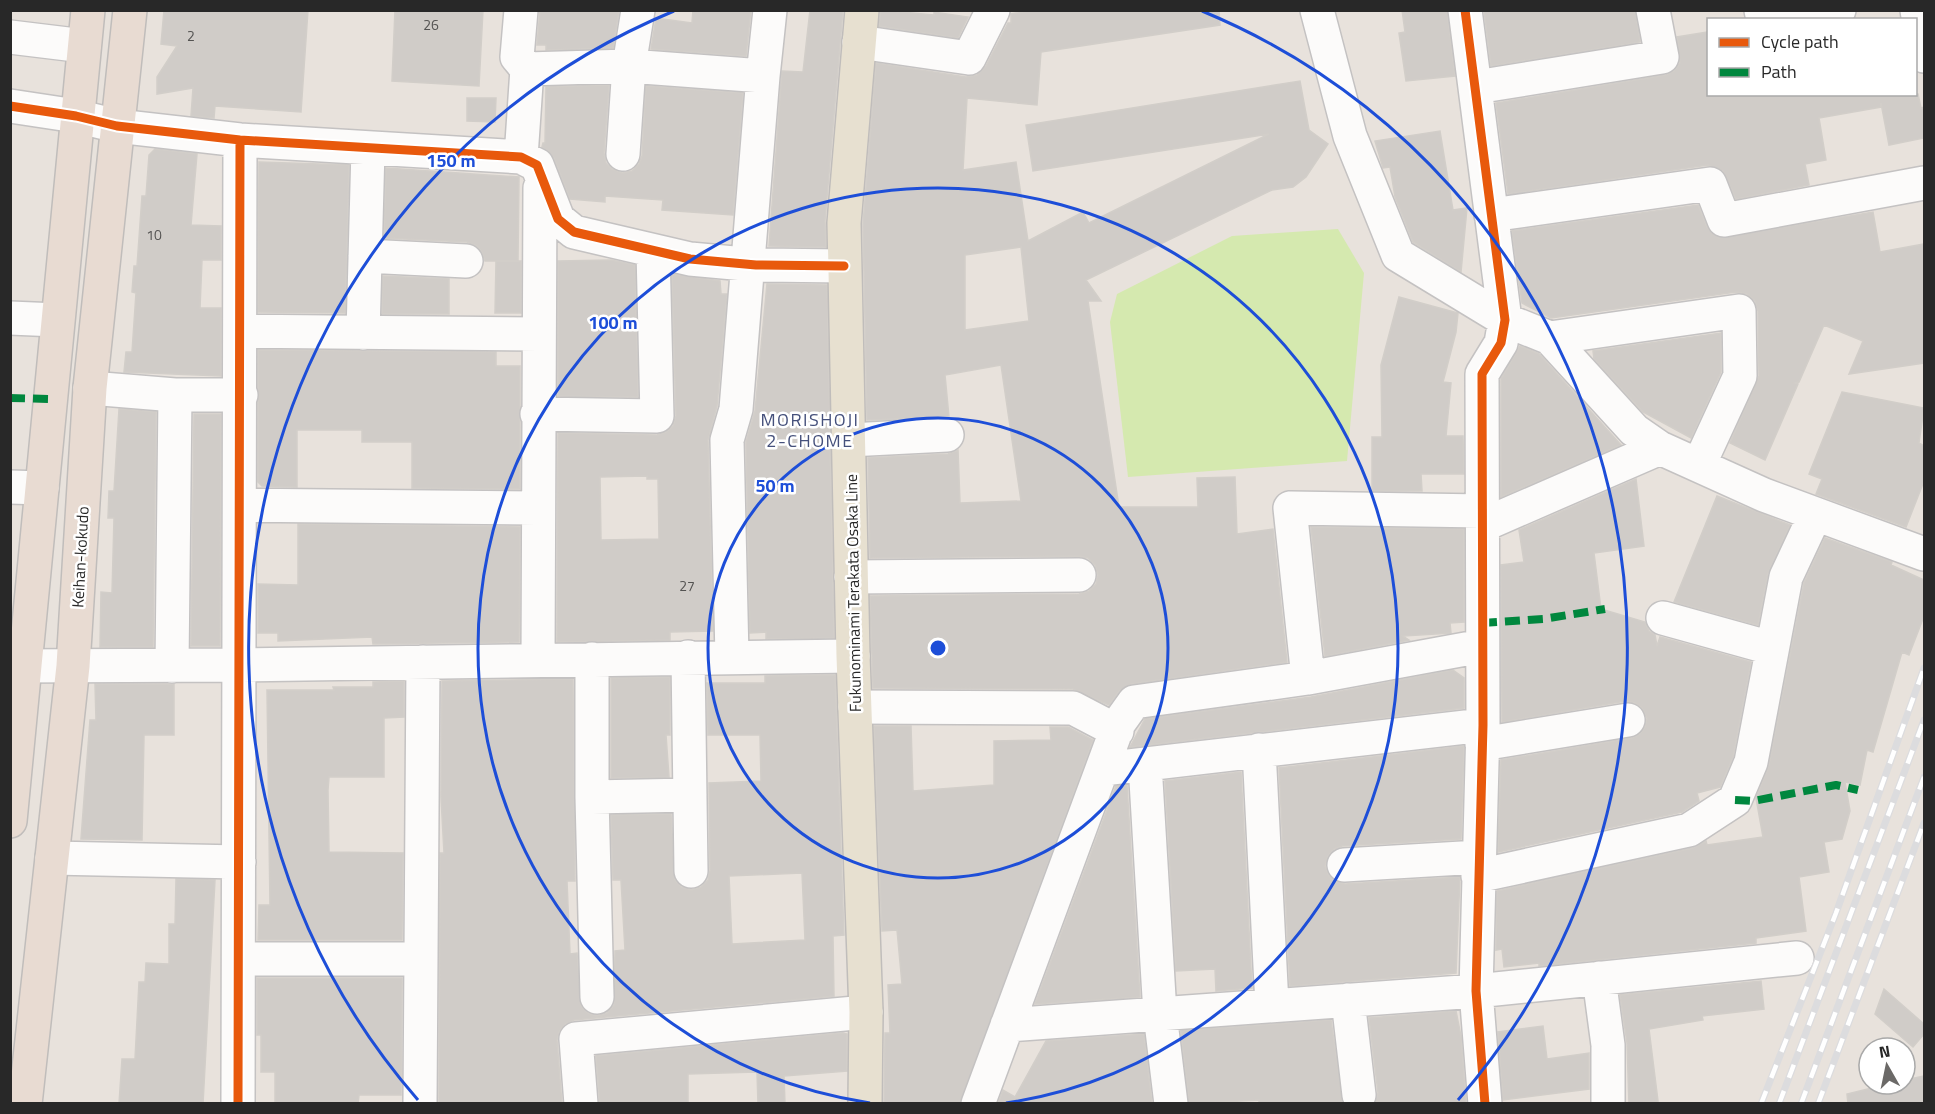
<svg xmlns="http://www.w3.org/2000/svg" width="1935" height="1114" viewBox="0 0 1935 1114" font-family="'Titillium Web',sans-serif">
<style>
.pitch{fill:#d5e9af}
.building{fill:#d0ccc8;stroke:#d2cec9;stroke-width:1.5;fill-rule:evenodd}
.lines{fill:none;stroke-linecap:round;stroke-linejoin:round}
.minor-casing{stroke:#c4c2c2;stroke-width:36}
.major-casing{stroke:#c0bdbb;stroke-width:36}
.highway-casing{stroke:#c0bdbb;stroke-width:36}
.minor{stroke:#fcfbfa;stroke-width:33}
.major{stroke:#e7e0d0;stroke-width:33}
.highway{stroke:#e8dbd2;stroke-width:33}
.rail-casing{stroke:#dcdcde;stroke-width:7}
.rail{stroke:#fff;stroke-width:4.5;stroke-dasharray:14;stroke-linecap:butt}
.quiet{stroke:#00873e;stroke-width:8;stroke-dasharray:15 8;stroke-linecap:butt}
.cycleway-casing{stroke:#fff;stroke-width:13}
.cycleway{stroke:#e8590c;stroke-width:9}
.ring{fill:none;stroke:#1d4ed8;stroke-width:3}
.labels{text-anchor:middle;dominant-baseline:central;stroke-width:5;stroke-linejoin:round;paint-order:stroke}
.number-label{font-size:14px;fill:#535251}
.street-label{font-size:16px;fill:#282828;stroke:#fff}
.neighbourhood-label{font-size:18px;letter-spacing:1.5px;fill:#45507b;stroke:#fff}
.centre{fill:#1d4ed8;stroke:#fff;stroke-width:3}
.ring-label{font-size:18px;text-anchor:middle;font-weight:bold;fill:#1d4ed8;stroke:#fff;stroke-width:5;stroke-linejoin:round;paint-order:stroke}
</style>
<rect width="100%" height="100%" fill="#e8e2dc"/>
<path class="pitch" d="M1338 229 1364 273 1347 461 1128 477 1110 322 1117 294 1232 236Z"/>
<path class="building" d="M164 10H308L301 112 215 106 214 118 191 116 193 88 157 94V77L177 46 161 44Z
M395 10H483L479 86 392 81Z
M540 10H619L613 48 546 50V45H537Z
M693 10H751L746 56 651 49 656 18 692 23Z
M810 10H843L825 221 826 247 769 246 782 71 803 72Z
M881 10 934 15V12L968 17 958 38 879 26Z
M1035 10H1219L1220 25 1041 52 1037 105 967 98 963 170 1016 162 1028 241 1083 212 1089 223 1269 134 1033 171 1026 125 1300 81 1309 130 1328 144 1306 177 1293 187 1272 190 1086 280 1101 301H1088L1119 507H1198L1197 478 1235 477 1237 534 1273 529 1287 662 1131 684 1119 691 1109 705 1073 689 873 688 870 596 1079 594 1089 591 1096 584 1098 575 1095 565 1088 558 1079 556 870 558 868 458 948 454 958 450 960 503 1021 501 1001 365 945 375 949 417 867 420 863 224 876 63 966 77 977 75 986 66 1008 23H1011V14ZM1021 247 1029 321 965 330V255Z
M1402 10H1447L1455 76 1406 81 1399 33 1405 32Z
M1484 10H1635L1640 42 1491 66Z
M1708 32V94H1918L1921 108 1924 107V138L1889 145 1881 103V107L1819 118 1826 160 1805 164 1809 185 1736 199 1723 171 1708 165 1508 194 1496 103 1666 75 1674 71 1680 63 1677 37Z
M609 85 604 153 606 163 612 169 622 173 632 171 639 164 642 156 646 86 743 93 733 215 662 210 663 200 605 196V202L570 199 554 158 542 147 543 143H545L546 87Z
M467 98H496L495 122 467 121Z
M1440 131 1453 210 1467 208 1461 272 1413 242 1395 197 1390 167 1383 168 1375 141Z
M155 149 197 154 191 225 221 226V260H202L200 308H221V376L124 372 126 352H132L136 293 132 292 134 266H137L142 196H146L149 155Z
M259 162 349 165 345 313 258 312Z
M386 168 519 177 518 261H485L482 252 477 246 467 242 384 238Z
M1698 205 1707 227 1719 238 1873 212 1880 252 1924 244V363L1849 374 1863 341 1824 325 1799 382 1795 383 1798 384 1765 460 1730 443 1759 376 1758 311 1755 301 1747 294 1736 292 1551 318 1522 303 1512 231Z
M611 260 635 265 638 397 558 396V261Z
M496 261H521V313H495Z
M672 274 720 281 721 294H727L717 406 708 440 713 631 670 632V640L557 642 558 433 657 435 666 432 673 426 676 416ZM647 476V479H658L659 539 601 540 600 477Z
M383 276 449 279V314H382Z
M767 284 827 285 834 638 766 639V632L750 633 746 442 755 411Z
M1399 297 1458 313 1456 332 1443 382 1451 383 1446 436H1463L1464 474H1421L1422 491H1372V437H1382L1381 365Z
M1721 333V372L1691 438 1643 412 1594 359 1593 351Z
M1520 346 1539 354 1621 445 1501 497V379Z
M258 350 496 352V366H520V489L412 488V442H362V430H297V487L262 486 258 482Z
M1842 392 1924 408 1919 443 1924 446V481L1906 527 1816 494 1822 479 1809 474Z
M119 409 156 412 153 647H100L101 592 112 593 114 518H108L109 491H114Z
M194 414H221L220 646H191Z
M1636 479 1644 546 1594 553 1601 609 1645 622 1649 631 1655 635 1657 646 1660 637 1751 662 1733 757 1720 787 1697 793 1699 801 1682 812 1498 852 1501 760 1632 738 1640 734 1645 727 1647 718 1642 708 1635 703 1626 701 1502 722 1501 565 1524 562 1519 530Z
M1717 496 1790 525 1768 573 1758 625 1674 602Z
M298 524 520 527 519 642 373 644 372 637 278 641V633H258V584L298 585Z
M1311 527 1464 529V622L1450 623 1451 633 1403 636 1409 640 1325 656Z
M1825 538 1892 562 1891 565 1924 580V616L1909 655 1902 652 1873 752 1867 750 1860 785 1845 782 1850 811 1842 839 1824 842 1829 872 1799 877 1806 931 1756 938V943L1539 966V963L1504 967 1502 949 1496 950 1497 891 1693 848 1706 841 1707 845 1763 837 1756 798 1769 765 1804 583Z
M1453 670 1464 678V708L1130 747 1145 719 1311 697Z
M835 675 844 935 833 936 834 996 574 1020 565 1024 559 1032 557 1040 562 1104H439L440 853H444L441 797 442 681 573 679 575 881H567L570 954 577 953 581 1006 588 1013 597 1016 607 1013 614 1005 615 951 625 950 621 880H613L611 815 671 814 675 880 681 887 691 890 701 887 708 880 710 871 709 783 761 781 760 735H708L707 683H765V676ZM802 873 805 940 732 944 729 876Z
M670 677V735H666L669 777 611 778V678Z
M404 681V717L384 718V777H329L328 790 329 852 403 853 402 940H258L259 905H270L267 690H334L333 687H373V682Z
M95 684H174V735H144L142 840 81 839 90 720H96Z
M874 726H911L913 791 994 785V741L1051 740 1050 727H1068L1093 740 960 1104H884L885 1033H890L888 985 902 984 897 930 882 931Z
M1464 746 1461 839 1342 846 1334 849 1328 856 1325 866 1329 876 1336 882 1345 884 1460 877 1456 973 1290 986 1279 768Z
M1241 772 1252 988 1216 991 1215 969 1176 971 1165 781Z
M1127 785 1140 997 1035 1004 1116 786Z
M176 879 215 880 203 1104H119L122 1059H135L139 982H145L146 963 169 964V924H175Z
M257 978H402L401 1095H359L358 1104 275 1103V1072H261V1035H257Z
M1761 981 1764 1009 1702 1016 1703 1020 1649 1029 1658 1101 1629 1104 1627 1043 1620 995Z
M1884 989 1924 1024V1034L1913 1047 1875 1014Z
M1456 1011 1461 1036 1466 1104H1375L1378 1093 1369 1018Z
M1331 1020 1343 1104H1259V1100L1189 1104 1181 1031Z
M1543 1026 1547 1059 1589 1053V1089L1503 1100 1498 1032Z
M843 1033 847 1034V1071L784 1076 785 1104H758L757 1072 688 1074V1104H600L596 1056Z
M1144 1034 1152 1104H998L1003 1090 1015 1097 1046 1041Z
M1924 1076V1104H1848L1847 1094 1888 1084H1905V1080Z"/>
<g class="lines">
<defs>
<path id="minor" d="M521 10 517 57 527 69 521 157
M1317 10 1350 136 1398 255 1505 320 1550 338 1634 430 1660 448 1764 495 1924 554
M1465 10 1505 320 1501 343 1482 374 1483 725 1476 991 1485 1104
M1761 10 1763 20
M1917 10 1924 56
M1791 20 1839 10
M10 37 84 46
M859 42 969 58 993 10
M527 69 629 66 763 76 770 10
M1476 87 1662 57 1653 10
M10 106 76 116 117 126 240 140 521 157 537 165 558 219 574 232 690 259 756 265 844 266
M623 154 629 66 638 10
M1491 215 1710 184 1724 220 1924 183
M365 256 466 261
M10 318 57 320
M241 331 538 334
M363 333 368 149
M1550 338 1739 311 1740 376 1699 465
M90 388 175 395H241
M537 414 657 416 653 251
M849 440 947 435
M10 487 42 488
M240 505 537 508
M1483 525 1660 448
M851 577 1079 575
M1663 618 1771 648
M688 657 691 871
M732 657 727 440 736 409 763 76
M592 659V797L597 997
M538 660 540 188
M10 666 240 665 853 656
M172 666 175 395
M1308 678 1290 508 1484 511
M855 707 1073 708 1117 731
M1482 744 1628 720
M1259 750 1272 1005
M1145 764 1160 1014 1171 1104
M1103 769 1483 725
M592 797 690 795
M52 858 239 862
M1344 865 1479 857
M1478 876 1689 830 1735 800 1751 762 1786 577 1815 515
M239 959H421
M1599 978 1608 1045V1104
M1348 1000 1359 1095
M1007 1025 1476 991 1797 958
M238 1104 240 140
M420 1104 423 662
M581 1104 576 1039 866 1012
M978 1104 1119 723 1134 702 1308 678 1482 646"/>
<path id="major" d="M862 10 844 223 853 656 866 1012 865 1104"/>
<path id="highway" d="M10 821 88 10
M25 1104 73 666 90 388 130 10"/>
</defs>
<use href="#minor" class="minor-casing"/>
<use href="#major" class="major-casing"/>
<use href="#highway" class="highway-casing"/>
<use href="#minor" class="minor"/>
<use href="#major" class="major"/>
<use href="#highway" class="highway"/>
<defs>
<path id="rail" d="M1761 1104 1836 913 1924 668
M1779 1104 1924 720
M1801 1104 1924 777
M1818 1104 1924 823"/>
</defs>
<use href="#rail" class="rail-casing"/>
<use href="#rail" class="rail"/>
<path class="quiet" d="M10 398 50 399
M1482 623 1543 619 1605 609
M1735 800 1753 801 1836 785 1858 790"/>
<defs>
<path id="cycleway" d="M1465 10 1505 320 1501 343 1482 374 1483 725 1476 991 1485 1104
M10 106 76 116 117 126 240 140 521 157 537 165 558 219 574 232 690 259 756 265 844 266
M238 1104 240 140"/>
</defs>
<use href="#cycleway" class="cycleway-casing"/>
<use href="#cycleway" class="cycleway"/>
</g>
<g class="ring">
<circle cx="938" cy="648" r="230"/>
<path d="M870 1103A460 460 0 1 1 1006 1103"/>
<path d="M418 1100A689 689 0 0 1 674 11M1202 11A689 689 0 0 1 1458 1100"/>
</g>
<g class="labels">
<g class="number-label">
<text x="431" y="24">26</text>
<text x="191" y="35">2</text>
<text x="154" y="234">10</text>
<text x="687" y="585">27</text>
</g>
<g class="street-label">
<text transform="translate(80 557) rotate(-87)">Keihan-kokudo</text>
<text transform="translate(853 593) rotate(-91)">Fukunominami Terakata Osaka Line</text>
</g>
<g class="neighbourhood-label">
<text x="810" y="419">MORISHOJI<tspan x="810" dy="21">2-CHOME</tspan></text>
</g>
</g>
<circle cx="938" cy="648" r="9" class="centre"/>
<g class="ring-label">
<text x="451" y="167">150 m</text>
<text x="613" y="329">100 m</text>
<text x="775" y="492">50 m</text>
</g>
<rect width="1935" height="1114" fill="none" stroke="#282828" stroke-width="24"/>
<rect x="1707" y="18" width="210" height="78" fill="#ffffff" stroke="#a9a9a9" stroke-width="1.5"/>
<rect x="1719" y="38" width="30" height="9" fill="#e8590c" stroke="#a9a9a9" stroke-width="1.5"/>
<text x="1761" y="48" font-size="18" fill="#282828">Cycle path</text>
<rect x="1719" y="68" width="30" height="9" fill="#00873e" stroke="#a9a9a9" stroke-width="1.5"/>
<text x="1761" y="78" font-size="18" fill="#282828">Path</text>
<g transform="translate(1887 1066) rotate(351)"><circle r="28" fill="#ffffff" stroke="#a9a9a9" stroke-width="1.5"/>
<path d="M0-4.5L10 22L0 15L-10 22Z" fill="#6b6967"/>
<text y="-9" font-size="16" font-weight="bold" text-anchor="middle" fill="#282828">N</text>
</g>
</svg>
